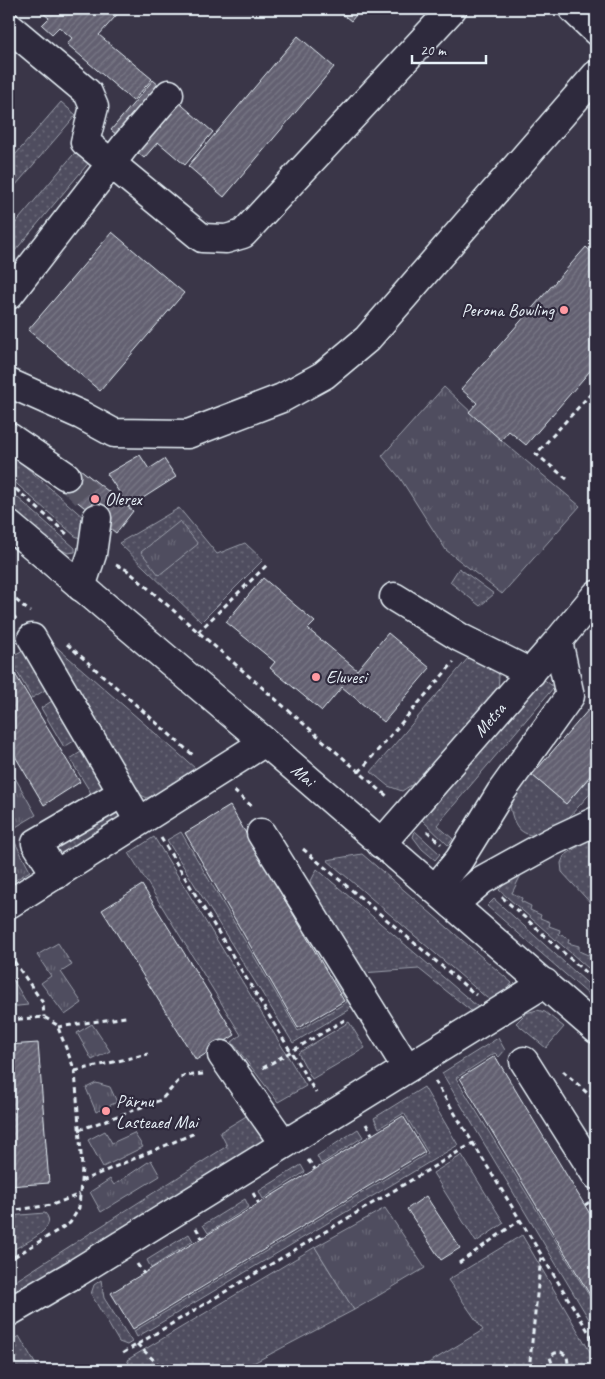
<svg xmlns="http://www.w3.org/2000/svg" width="605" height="1379" viewBox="0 0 605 1379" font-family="Caveat,sans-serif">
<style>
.grass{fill:url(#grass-dots);stroke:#9ca0ac}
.park{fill:url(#park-tufts);stroke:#9ca0ac}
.building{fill:url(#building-hatch);stroke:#e8f1f8}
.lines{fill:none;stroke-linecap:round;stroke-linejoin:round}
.minor-tunnel{stroke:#545262;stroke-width:28;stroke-dasharray:28 14;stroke-linecap:butt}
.minor-casing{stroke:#e8f1f8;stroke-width:31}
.path{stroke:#e8f1f8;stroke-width:3;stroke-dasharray:5 4;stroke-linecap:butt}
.minor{stroke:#2f2a3d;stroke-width:28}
.poi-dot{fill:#ff9aa2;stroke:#2f2a3d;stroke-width:2}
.labels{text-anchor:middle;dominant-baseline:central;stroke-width:4.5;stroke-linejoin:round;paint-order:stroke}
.poi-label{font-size:18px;fill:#e8f1f8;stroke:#2f2a3d;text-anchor:start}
.street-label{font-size:18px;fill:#e8f1f8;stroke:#2f2a3d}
</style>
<defs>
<pattern id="grass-dots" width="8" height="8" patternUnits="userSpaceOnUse" patternTransform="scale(1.25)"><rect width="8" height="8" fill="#504e5f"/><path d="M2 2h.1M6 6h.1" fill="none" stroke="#696877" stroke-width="1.8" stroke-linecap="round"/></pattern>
<pattern id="park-tufts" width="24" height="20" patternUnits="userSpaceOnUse" patternTransform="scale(1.25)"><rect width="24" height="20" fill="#504e5f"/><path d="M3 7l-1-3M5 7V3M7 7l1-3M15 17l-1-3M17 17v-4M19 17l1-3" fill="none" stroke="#696877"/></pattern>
<pattern id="building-hatch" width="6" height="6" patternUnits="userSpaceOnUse" patternTransform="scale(1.25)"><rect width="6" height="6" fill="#636171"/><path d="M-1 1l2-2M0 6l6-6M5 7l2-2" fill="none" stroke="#797886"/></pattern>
</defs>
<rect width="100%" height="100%" fill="#3a3648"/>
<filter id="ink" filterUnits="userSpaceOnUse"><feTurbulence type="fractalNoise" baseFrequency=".02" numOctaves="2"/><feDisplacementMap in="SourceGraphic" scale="10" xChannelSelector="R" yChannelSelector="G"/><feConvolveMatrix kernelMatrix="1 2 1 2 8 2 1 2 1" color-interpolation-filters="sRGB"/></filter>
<g filter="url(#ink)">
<path class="grass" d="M61 102 76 115 9 193V162Z
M78 149 91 160 9 258V231Z
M9 452 84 518 85 540 75 536 9 477Z
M9 490 75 548V552L68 553 56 547 9 506Z
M179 508 217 554 245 543 263 560 201 622 119 543Z
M459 568 494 594 480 606 450 582Z
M37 630 195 768 163 791 147 798 131 790Z
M23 650 47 689 32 698 9 658Z
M469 657H482L496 664 499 676 498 692 421 779 402 791 388 786 371 772Z
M543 679 554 687 437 825 453 839 448 845 422 820Z
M55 699 79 738 64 747 41 708Z
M84 750 109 789 94 798 70 759Z
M532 775 566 804 588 779 596 787 553 835C533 837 518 837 512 815 510 809 510 805 511 799 515 790 525 782 532 775Z
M117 808 122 813 119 822 69 854 60 855 54 848Z
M415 831 440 854 435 860 422 849 413 837Z
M181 832 298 1031 347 1002 333 980 339 976 353 1003 348 1010 293 1043 167 840Z
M596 834V909L562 872 561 863 564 856Z
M154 837 306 1086 278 1102 232 1042 241 1035 129 853Z
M362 854 512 983 495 1005 327 860Z
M317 869 485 1013 475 1014 419 969 361 973 308 887Z
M517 870 520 872V877L512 893 522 898 521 901 531 906 530 910 541 915 540 918 550 922 549 926 560 930 559 934 569 939 568 943 579 946V951L588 955 596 936V975L499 890Z
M494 899 596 991V1001L487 906Z
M537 1010 545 1012 564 1027 546 1048 516 1023 526 1013Z
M349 1022 365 1048 312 1079 298 1053Z
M498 1038 505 1050 499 1057 495 1053 456 1078 596 1307V1331L442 1073Z
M424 1087 458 1145 137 1337 134 1331 428 1153 404 1113 379 1128 374 1118Z
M248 1115 264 1139 265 1143 9 1305V1285L227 1146 220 1132Z
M358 1129 363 1137 321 1164 317 1156Z
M462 1155 504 1223 476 1242 433 1173Z
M301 1165 305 1172 263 1199 259 1191Z
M245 1199 249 1207 208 1233 203 1225Z
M45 1213C61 1229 20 1245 9 1252V1216Z
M189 1234 193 1241 151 1268 147 1260Z
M522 1235 596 1362V1370H417L483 1330 448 1280Z
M315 1247 354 1310 240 1370H133L127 1360Z
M101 1280 104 1298 132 1342 127 1345 119 1342 91 1294 94 1285Z
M19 1336 39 1370H9V1342Z"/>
<path class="park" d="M444 387 501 440 580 506 502 594 446 550 400 478 382 456Z
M180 521 198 544 159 575 141 552Z
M9 767 36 815 9 831 30 871 9 884Z
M58 943 72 965 61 972 82 1003 65 1015 41 983 51 976 37 955Z
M9 973 28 1005 9 1007Z
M92 1024 110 1051 92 1060 77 1033Z
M96 1083 110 1087 117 1102 96 1112 86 1088Z
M105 1131 112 1143 134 1133 143 1147 103 1167 88 1140Z
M151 1160 160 1176 101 1212 90 1192 110 1179 114 1185Z
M385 1208 425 1268 354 1310 315 1247Z"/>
<path class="building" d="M38 9H122L99 35 152 79 133 101 67 44 72 38 59 27 52 34 42 25 49 18Z
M336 9H361L351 21Z
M298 36 334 67 224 197 188 166Z
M153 80 213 132 185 165 158 142 144 158 111 130Z
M112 232 184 293 100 391 28 330Z
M586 247 596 256V364L526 445 509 431 501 440 469 412 477 403 461 389Z
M140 455 149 469 164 459 176 477 129 507 107 474Z
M75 465 133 511 116 533 58 486Z
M263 578 315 622 308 629 357 670 388 633 430 668 384 722 342 687 322 711 270 668 275 662 226 622Z
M9 664 80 782 44 805 9 746Z
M596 701V769L566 804 532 775Z
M230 806 344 1001 298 1028 185 833Z
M142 885 235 1035 196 1060 102 910Z
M38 1043 49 1183 9 1186V1045Z
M495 1056 596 1224V1305L460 1078Z
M403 1116 425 1152 133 1329 111 1293Z
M426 1196 460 1248 441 1260 407 1209Z"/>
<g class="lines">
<path class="minor-tunnel" d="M66 476C82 490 92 497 97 518"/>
<defs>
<g id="minor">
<path d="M573 9 596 31"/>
<path d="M9 27 88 93 94 107 85 142 202 238 226 239 243 234 452 9"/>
<path d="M9 295 127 143 169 94"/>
<path d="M9 383 81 415 114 433 188 434 282 398 324 375 367 339 596 75"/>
<path d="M9 437 66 476"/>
<path id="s1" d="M9 525 265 742 596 1029"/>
<path d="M81 587 92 554 97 518"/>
<path d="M394 597 461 638 531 673"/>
<path d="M32 638 139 821"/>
<path d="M261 833 407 1068"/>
<path id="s2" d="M381 844 558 641 596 595"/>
<path d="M56 875 36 843 122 793"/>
<path d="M435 889 459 860 501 792 570 696 558 641"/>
<path d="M9 904 265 742"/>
<path d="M453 905 482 880 551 842 596 821"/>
<path d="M222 1055 284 1144"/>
<path d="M524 1061 596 1175"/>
<path d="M9 1312 76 1273 545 983"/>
</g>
</defs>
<use href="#minor" class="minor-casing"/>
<path class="path" d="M567 479 536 454 596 388
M9 483 68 535
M116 565 127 570 388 797
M9 594 30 612
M9 609 16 619
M198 632 269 563
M67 644 194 756
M359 772 454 662
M234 791 254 808
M427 831 441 844
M161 838 316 1093
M303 849 476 995
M9 857 14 871
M502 897 596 982
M9 954 43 1003 44 1017
M9 1020 44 1017 57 1025 75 1071 82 1168 79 1208 70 1223 9 1260
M58 1027 126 1017
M263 1068 346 1019
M75 1071 148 1054
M563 1071 596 1101
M435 1081 596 1344
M366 1124 372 1134
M79 1130 161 1100 183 1076 204 1074
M308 1160 315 1169
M81 1181 195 1133
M253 1193 259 1204
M585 1205 593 1200
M9 1211 52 1205 80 1194
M196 1228 202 1238
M459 1263 520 1220
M137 1264 144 1274
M137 1344 164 1370
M561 1352 567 1356 568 1363 565 1368C556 1371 552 1365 550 1357L555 1353Z
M123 1353 473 1143
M529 1370 541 1257"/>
<use href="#minor" class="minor"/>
</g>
</g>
<g class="poi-dot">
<circle cx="564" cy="310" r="5"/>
<circle cx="95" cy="499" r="5"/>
<circle cx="316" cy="677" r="5"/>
<circle cx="106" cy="1111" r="5"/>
</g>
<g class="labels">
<g class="poi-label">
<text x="554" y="310" text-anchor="end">Perona Bowling</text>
<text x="105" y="499">Olerex</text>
<text x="326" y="677">Eluvesi</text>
<text x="116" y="1101">Pärnu<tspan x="116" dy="21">Lasteaed Mai</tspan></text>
</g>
<g class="street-label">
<text stroke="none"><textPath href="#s2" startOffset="165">Metsa</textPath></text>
<text stroke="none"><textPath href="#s1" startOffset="386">Mai</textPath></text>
</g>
</g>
<rect width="605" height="1379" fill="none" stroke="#2f2a3d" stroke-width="30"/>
<rect x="15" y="15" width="575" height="1349" fill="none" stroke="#e8f1f8" stroke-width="2" filter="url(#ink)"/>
<path d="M412 55v8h74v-8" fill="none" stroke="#e8f1f8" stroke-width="2.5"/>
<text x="420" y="55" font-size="15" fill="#e8f1f8" stroke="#2f2a3d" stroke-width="4" paint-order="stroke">20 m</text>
</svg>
